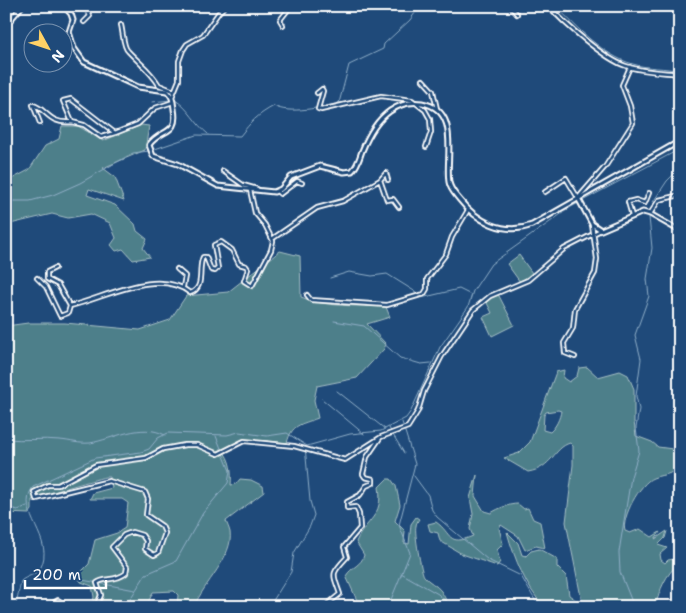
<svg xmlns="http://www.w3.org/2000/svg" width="686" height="613" viewBox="0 0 686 613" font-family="'Shantell Sans',sans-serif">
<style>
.green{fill:#4e7f8a;stroke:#a6bfc4;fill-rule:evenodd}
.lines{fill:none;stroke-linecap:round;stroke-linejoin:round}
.stream{stroke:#90afc8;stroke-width:1}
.minor-casing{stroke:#fff;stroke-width:6}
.tertiary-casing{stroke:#fff;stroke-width:7}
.secondary-casing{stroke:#fff;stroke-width:7}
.minor{stroke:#1f4a7a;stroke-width:2.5}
.tertiary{stroke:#1f4a7a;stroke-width:3}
.secondary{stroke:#1f4a7a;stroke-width:3}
</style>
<rect width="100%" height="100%" fill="#1f4a7a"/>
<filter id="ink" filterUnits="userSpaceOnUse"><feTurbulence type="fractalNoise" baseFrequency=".02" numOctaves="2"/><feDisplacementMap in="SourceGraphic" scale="10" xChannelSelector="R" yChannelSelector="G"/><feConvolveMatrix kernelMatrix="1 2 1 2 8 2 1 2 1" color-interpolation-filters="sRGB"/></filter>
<g filter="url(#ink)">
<path class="green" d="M141 125 149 126 145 150 103 168 115 177 124 201 89 189 87 195 115 205 135 224 137 231 147 239 143 248 150 257 133 260 123 249 116 251 111 245 116 238 110 223 91 214 68 218 52 214 6 225V182L29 170 45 146 59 139 62 126H78L103 141Z
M280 251 300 256 301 297C325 308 360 305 386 307L390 317 367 324 386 344 384 349 357 378 317 386 314 400 318 418C300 425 292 424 287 443 260 440 246 437 222 450 231 459 232 473 231 485L236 484 240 479 251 480 263 486 264 492 226 521C227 524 229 528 230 532 234 556 203 584 194 607H177L178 595 174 591 153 592 146 607H92L94 597 92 586 81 582 78 575 89 564 95 540 117 533 125 528 128 503 122 499H90L93 493 112 488 110 477H105C93 480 37 496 32 500V510L29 514 6 513V326L28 323H65L140 330 170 320 186 296 228 292Z
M519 255 532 273 520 282 507 264Z
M498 294 514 325 492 336 483 317 492 313 486 301Z
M587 367 598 377 620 371 628 375 634 389V422L636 436 652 442 658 447 680 450V465C669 477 666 473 653 478 640 483 621 518 625 531L630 533 640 529 652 537 660 532 655 539 667 531 665 538 658 545 667 548 660 554 661 560 665 563 668 560 680 558V563C665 574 660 590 655 607H583L566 522 573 465V446L570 443C553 448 553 468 528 472L504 458 519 453 530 442 556 372 564 370 563 378 569 382 577 376 579 368ZM558 410 561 411C560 418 556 427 550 432L543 430 544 415 546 412Z
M477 475 475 496 484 511 491 513C499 508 509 504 518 504L524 509 528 508 533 519 540 522 545 548 536 546 525 550 518 536 501 525 499 528 503 544 497 550 500 562 497 566 462 554 440 541 438 533 430 531 428 524 436 522C452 533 447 547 473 536L470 529 473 514 470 498Z
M387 479H391L396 486 400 505 395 521 405 531 404 543 409 544 411 524 416 517 419 519C418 521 416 523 416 526 414 531 421 572 424 576 428 582 437 585 441 591 446 599 445 600 452 607H360L346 576C351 567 362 565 364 555L356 542C366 519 384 517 379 487Z
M507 532 518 543 522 555 526 556 531 551 539 549 557 559V567L566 576 569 595 576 600 577 607H544C525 585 515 560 507 532Z"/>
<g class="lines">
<path class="stream" d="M556 6C577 28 604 56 633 64 649 69 664 67 680 71
M149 10 154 6
M175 100C189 108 195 124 208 134
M152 102 171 100
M6 201H30L53 195 80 183 133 153 149 151 196 135 240 136C251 122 257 115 274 106 288 115 324 107 339 103L349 65 383 49 384 44 410 20 420 6
M653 202 667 181 680 168
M330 278 349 272 372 276 387 274 419 294 421 298 459 289 471 295
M334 321 364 326 400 358 421 364 431 363
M337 391 385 429
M322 399 364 434
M389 428 404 453
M6 439C24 441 42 438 60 440 71 441 79 444 90 443 114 439 141 422 165 435
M414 476 428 495 432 510 437 517 488 560 521 576 539 607
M6 507 18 510 27 506
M401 573 438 594 452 607
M77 579 135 590
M11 607 16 605 21 581C26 576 36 575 40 569 57 539 14 513 33 487L95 458 141 452 149 449 158 438 168 433 227 435 239 432 267 436 287 433 307 446 350 434 381 431 406 418 411 411 440 347 468 307 473 291 491 264 571 207 680 149
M125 607 146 574 176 561 203 513 228 483 230 471 216 436
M269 607 291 572 294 553 310 526 314 515 310 501 305 446
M388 607 410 553 399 525 415 464 402 422
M634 607 620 572 619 552 631 477 639 451 636 428 639 409 636 396 641 359 635 335 649 296 647 279 652 248 649 217"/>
<defs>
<path id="minor" d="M84 6 90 16 84 22
M510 6 517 14
M549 6C563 23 606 60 626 66 643 72 662 72 680 74
M336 7 337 6
M121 25C123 32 123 47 128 51 140 64 150 70 159 85L174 91
M283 25 280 20 291 6
M423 80 433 91 437 109
M317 93 322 89 323 91 318 109 321 110 381 96 412 100 425 110 430 119 431 132 426 147
M172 97 179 80V61L183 50 187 44 203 35 219 12 225 6
M40 123 33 105C47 109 49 125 72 122
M115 133 101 137 84 125 72 122 63 101 71 99 115 133 138 124 155 108 173 102
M223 171 243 185 257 189
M380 180 386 173 388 180
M277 191 280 194 297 181 302 183
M545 192 566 178 578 198 605 167 633 123 630 106 622 85 630 67
M650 214 659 200 680 195
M632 216 628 202 636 200 645 203 649 193
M272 239 317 208 343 201 380 180 387 200 393 199 399 207
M55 268 47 272V279L58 285 70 306
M177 269 185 276 183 287
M37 278 46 287 60 316 68 313 70 306C106 298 157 267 190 293 206 288 197 268 203 257H206L211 270 215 271 218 268 214 245 221 242 232 250 239 264 246 266 248 269 244 281 252 286 271 250 273 241 265 225 255 213 250 190
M307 295 311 300 387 305 424 294 427 289V279L446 254 452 237 468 210
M575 357 565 353 564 343 573 328 575 309 595 273 597 259 592 225
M47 607 58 600 69 607
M96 607 101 595 97 583C104 577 116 582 126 573L127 567 112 547 124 535 132 532 142 535 146 541 145 549 154 555 158 553 165 533 162 526 146 515 148 499 145 492 109 481 36 499 34 492 48 485H58L96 465 146 458 163 449 185 445H197L218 454 244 441 294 446 345 460 381 437 408 427 418 411 424 391 442 356 473 310 490 296 528 280 564 249 601 230
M324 607 340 594C333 573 330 575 347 557L344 547 360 528 359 514 356 507 347 508V502L360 495 366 486 373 483V479L365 477 363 474 367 457 380 438"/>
<path id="tertiary" d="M578 198 592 224 601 230 643 212 650 214 680 231"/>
<path id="secondary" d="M64 6 71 14 73 20 69 32 74 48 84 62 138 87 167 91C173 96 173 102 174 109 179 136 161 128 149 145L153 156 178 164 218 186 274 192 281 189 291 177 320 166 344 172 352 171C358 165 359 159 362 151 368 136 377 120 390 111 400 104 410 101 422 103 461 110 445 157 449 182 450 189 455 194 459 199 476 221 504 236 532 225L680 141
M6 25 22 6"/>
</defs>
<use href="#minor" class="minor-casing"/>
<use href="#tertiary" class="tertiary-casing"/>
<use href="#secondary" class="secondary-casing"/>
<use href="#minor" class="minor"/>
<use href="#tertiary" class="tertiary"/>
<use href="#secondary" class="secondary"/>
</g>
</g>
<rect width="686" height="613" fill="none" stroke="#1f4a7a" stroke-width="25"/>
<rect x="12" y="12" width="661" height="588" fill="none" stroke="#fff" stroke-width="2" filter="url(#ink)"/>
<g transform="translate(48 48) rotate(130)"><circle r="24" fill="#1f4a7a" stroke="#7992af"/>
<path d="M0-4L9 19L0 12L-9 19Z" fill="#ffd166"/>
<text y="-8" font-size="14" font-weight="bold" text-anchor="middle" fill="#ffffff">N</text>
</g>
<path d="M25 580v8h81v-8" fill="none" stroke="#ffffff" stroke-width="2.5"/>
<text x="32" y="580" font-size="15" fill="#ffffff" stroke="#1f4a7a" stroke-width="4" paint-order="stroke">200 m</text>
</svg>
